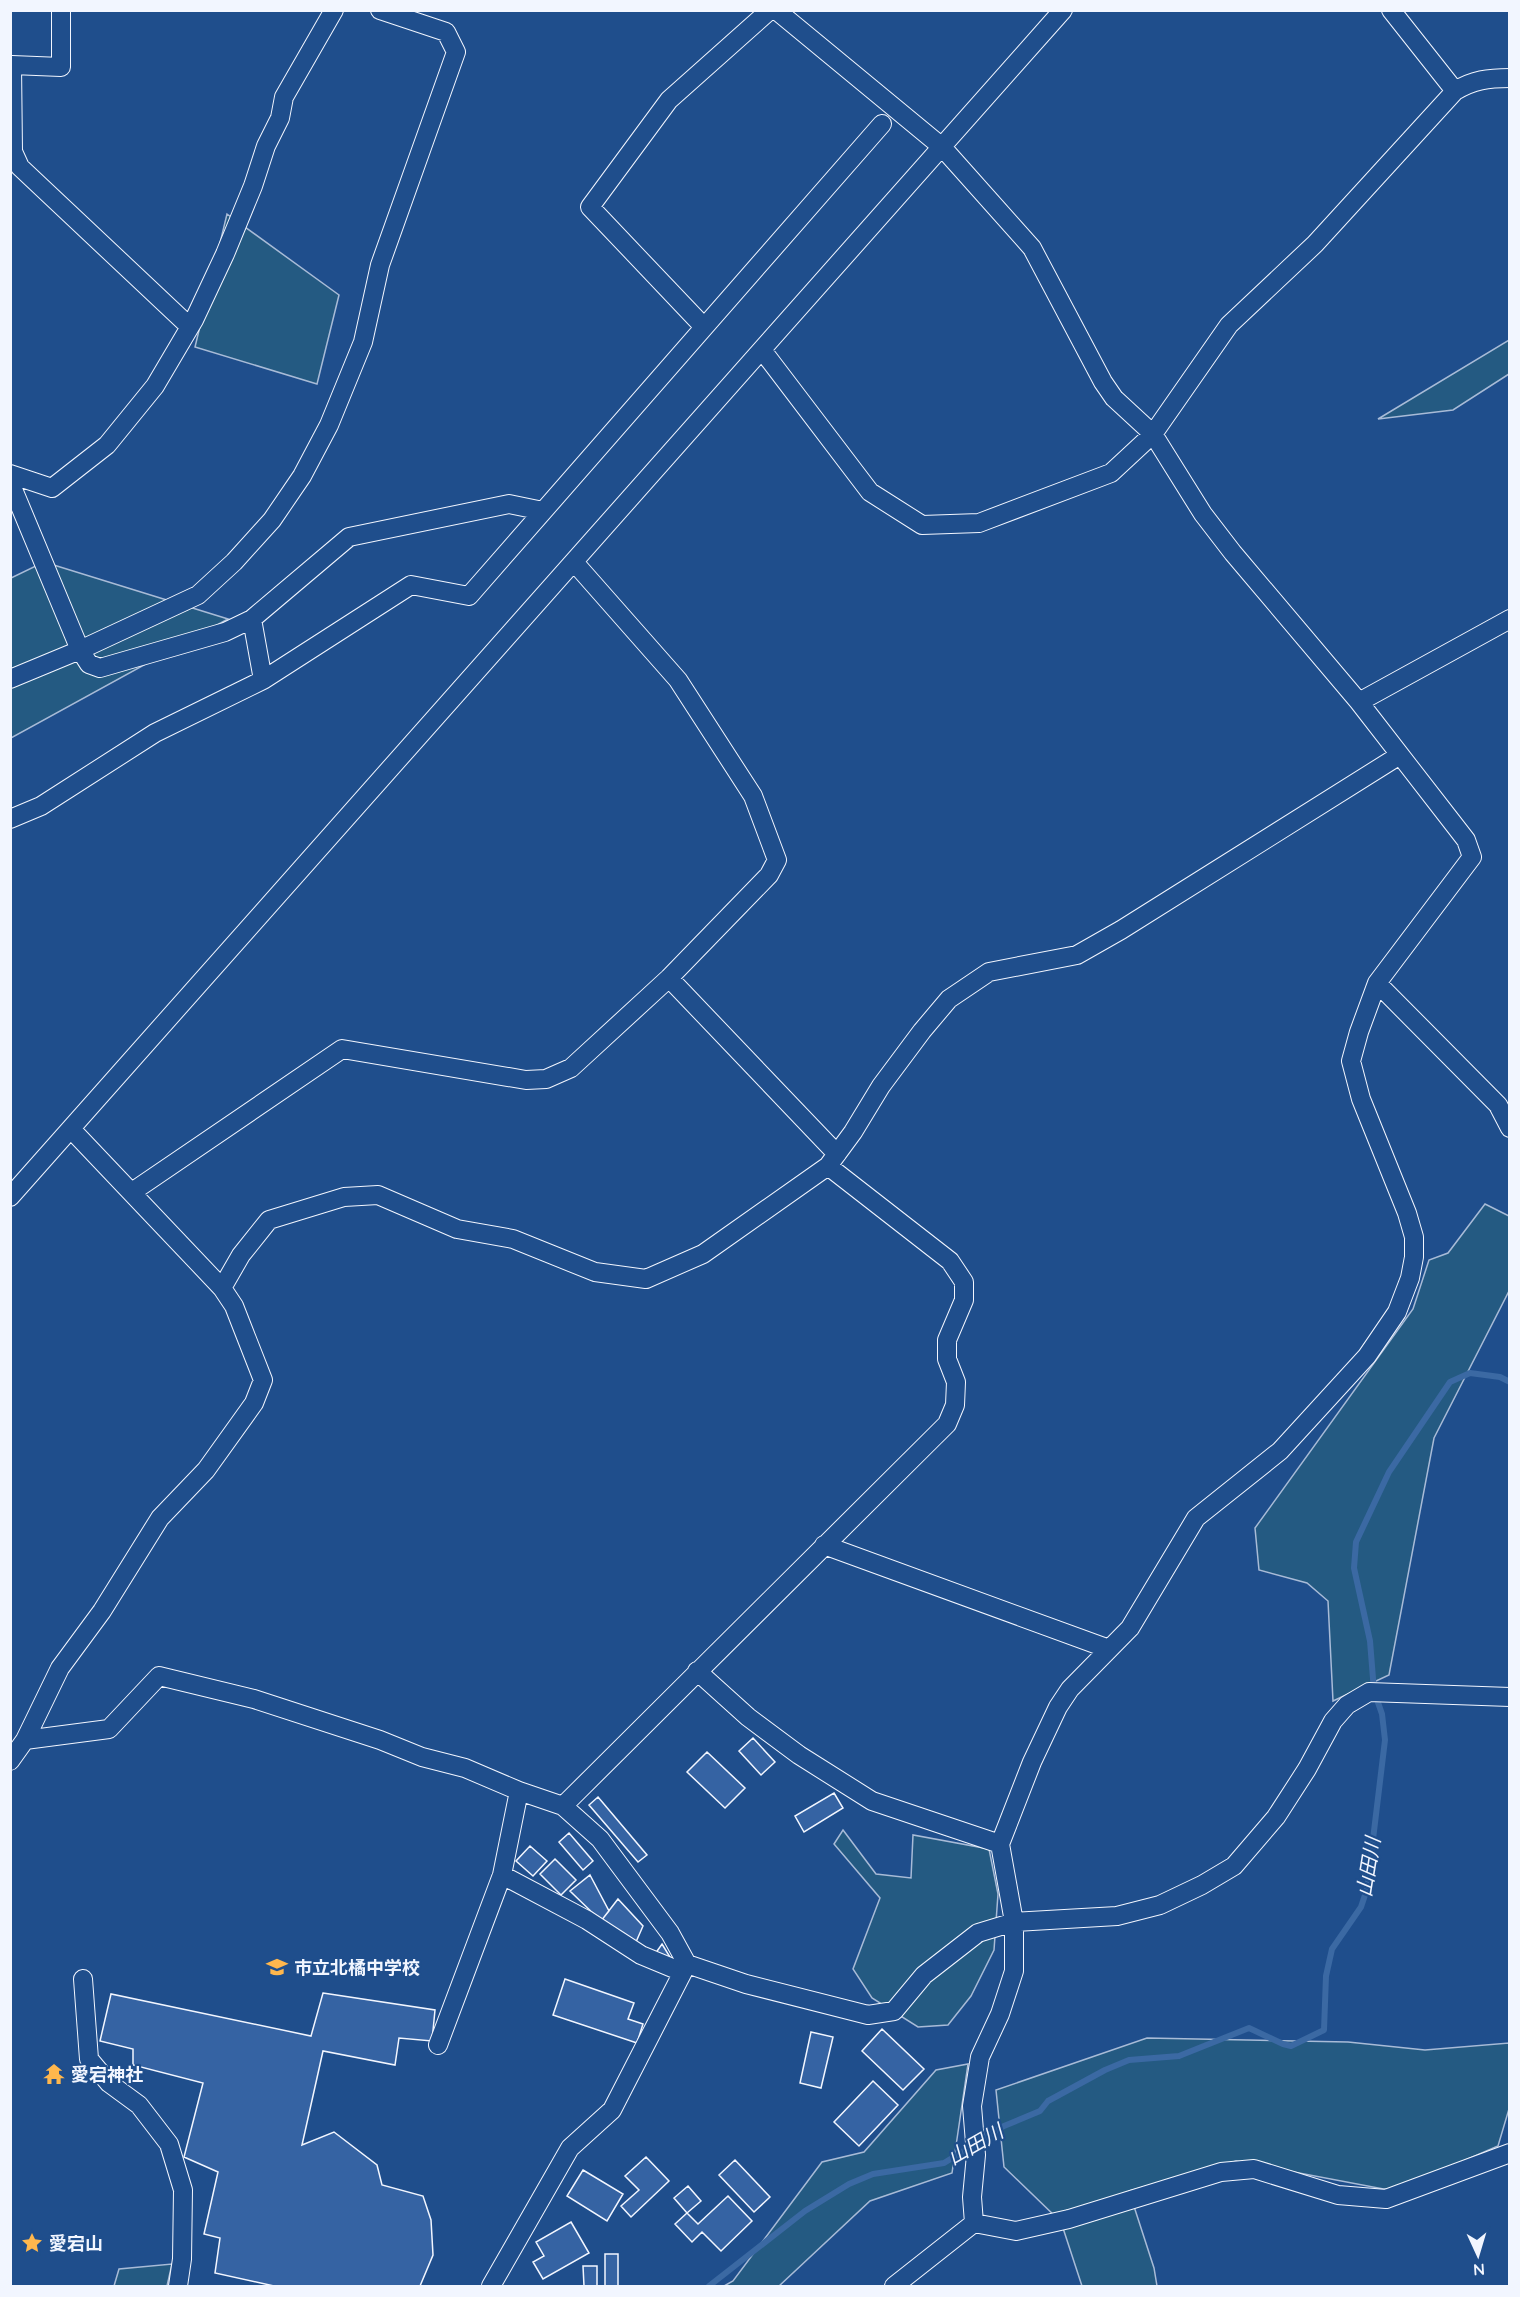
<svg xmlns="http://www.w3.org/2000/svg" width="1520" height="2297" viewBox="0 0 1520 2297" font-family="Quicksand,'Noto Sans JP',sans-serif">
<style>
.green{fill:#245a82;stroke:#a8bbd7;stroke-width:1.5}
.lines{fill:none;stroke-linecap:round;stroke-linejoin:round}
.stream{stroke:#3b69a3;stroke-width:6}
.building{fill:#3563a3;stroke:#f2f6ff;stroke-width:1.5}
.street-casing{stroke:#f2f6ff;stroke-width:20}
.street{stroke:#1f4e8c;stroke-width:18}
.labels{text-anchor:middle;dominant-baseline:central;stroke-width:4.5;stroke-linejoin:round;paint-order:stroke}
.poi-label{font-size:18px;font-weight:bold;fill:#f2f6ff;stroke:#1f4e8c;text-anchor:start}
.water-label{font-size:20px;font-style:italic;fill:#f2f6ff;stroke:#1f4e8c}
</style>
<rect width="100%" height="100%" fill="#1f4e8c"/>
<path class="green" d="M227 214 339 295 317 384 195 347Z
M1509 340V374L1453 410 1378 419Z
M44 562 228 619 11 738V578Z
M1485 1204 1509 1216V1291L1434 1438 1389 1675 1333 1701 1328 1601 1307 1583 1259 1570 1255 1528 1413 1309 1429 1260 1448 1253Z
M843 1830 876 1874 911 1878 913 1835 989 1849 998 1894 994 1950 971 1996 948 2025 918 2027 872 1998 853 1969 880 1898 834 1844Z
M1147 2038 1348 2042 1425 2050 1509 2043V2109L1498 2146 1394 2191 1236 2161 1129 2191 1154 2268 1157 2286H1082L1061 2222 1004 2167 996 2090Z
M968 2064 952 2173 870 2201 779 2286H724L733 2281 822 2162 864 2152 936 2070Z
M172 2264 167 2286H114L119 2269Z"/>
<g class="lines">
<path class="stream" d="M709 2286 805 2211 849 2184 873 2174 944 2163 1004 2126 1040 2111 1048 2101 1105 2070 1129 2060 1179 2056 1249 2028 1283 2044 1291 2046 1324 2030 1326 1976 1332 1949 1361 1907 1367 1889 1385 1740 1382 1714 1374 1691 1370 1641 1354 1568 1356 1542 1389 1472 1450 1382 1470 1373 1500 1377 1510 1382"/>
</g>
<path class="building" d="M753 1738 775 1762 761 1775 739 1751Z
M707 1752 745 1788 725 1808 687 1772Z
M834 1793 843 1808 804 1832 795 1816Z
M598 1797 647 1855 638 1862 589 1805Z
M569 1833 593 1861 583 1870 559 1842Z
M530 1846 547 1861 533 1876 516 1861Z
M555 1859 576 1880 561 1895 540 1874Z
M590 1875 609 1911 601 1921 570 1891Z
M618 1899 643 1926 636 1942 601 1921Z
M662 1944 673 1962 655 1954Z
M565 1979 634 2003 628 2019 643 2024 637 2043 553 2015Z
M323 1993 435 2010 432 2041 399 2038 395 2065 323 2051 302 2145 334 2132 377 2165 382 2185 423 2196 431 2220 433 2255 420 2286H274L215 2273 220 2238 204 2234 218 2172 184 2157 203 2083 133 2065V2049L100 2041 111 1994 311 2036Z
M882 2029 924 2069 903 2090 862 2051Z
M811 2032 833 2037 821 2088 800 2083Z
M873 2081 898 2105 859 2146 834 2122Z
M646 2157 669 2181 631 2217 621 2206 639 2190 625 2176Z
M735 2160 770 2197 754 2212 719 2175Z
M583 2170 623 2194 607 2221 567 2196Z
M688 2186 701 2201 687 2213 674 2198Z
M728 2196 752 2221 721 2251 702 2232 692 2242 675 2224 687 2213 698 2224Z
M571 2222 589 2253 543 2279 533 2262 544 2256 536 2242Z
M605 2254H618V2286H605Z
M583 2266H597V2286H584Z"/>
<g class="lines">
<defs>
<path id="street" d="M776 10 942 147 1032 248 1103 382 1114 398 1153 434 1203 514 1233 553 1359 702 1466 840 1472 857 1377 983 1359 1032 1351 1061 1361 1099 1407 1213 1414 1237V1257L1410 1278 1397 1312 1367 1356 1280 1451 1196 1518 1130 1628 1070 1689 1058 1707 1032 1762 1000 1844 1014 1922V1971L1000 2014 980 2057 972 2106 976 2155 972 2197 974 2223 894 2286
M1391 10 1455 91
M10 145 20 167 190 327
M13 151 12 65 61 67V10
M704 327 590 207 669 100 770 10
M762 350 870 492 922 525 979 523 1111 473 1153 434 1229 325 1315 244 1455 91C1473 80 1488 78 1510 78
M10 474 52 488 107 445 155 386 194 320 225 254 253 186 266 146 280 118 284 97 334 10
M10 482 80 650 89 664 100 668 225 632 252 619 263 680 155 733 41 806 10 819
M252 619 349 537 509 504 543 511
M10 679 80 650 198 595 234 562 272 520 302 476 329 425 363 342 380 265 456 52 446 32 380 10
M263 680 411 585 469 596 882 124
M1359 702 1510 619
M669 978 837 1154
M1377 983 1498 1105 1510 1128
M71 1129 222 1288
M132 1192 342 1049 526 1080 546 1079 571 1068 669 978 769 875 777 860 753 796 678 680 574 562
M10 1197 1063 10
M824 1545 1109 1649
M697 1671 748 1717 799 1755 872 1801 1000 1844
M25 1740 60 1668 102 1611 160 1518 206 1470 254 1403 263 1380 234 1306 222 1288 241 1255 269 1220 344 1197 378 1195 457 1229 513 1239 595 1272 646 1279 703 1254 828 1166 853 1132 881 1086 922 1031 949 999 989 972 1077 955 1121 930 1400 755
M10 1761 25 1740 109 1729 159 1676 254 1699 380 1740 422 1757 465 1768 519 1791 563 1806 600 1839 670 1933 687 1964 746 1984 868 2015 894 2011 924 1975 978 1933 1014 1922 1117 1916 1160 1905 1202 1885 1234 1866 1276 1817 1307 1769 1333 1721 1347 1705 1369 1692 1510 1697
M563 1806 947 1424 955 1405 956 1382 947 1359V1340L964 1300V1282L950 1261 828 1166
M502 1875 587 1920 641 1955 682 1972
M83 1979 89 2059 109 2083 139 2105 169 2144 183 2190 182 2259 178 2286
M438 2045 502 1875 519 1791
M974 2223 1016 2231 1069 2219 1221 2172 1254 2169 1338 2195 1386 2199 1510 2153
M491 2286 570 2148 612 2110 687 1964"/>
</defs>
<use href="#street" class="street-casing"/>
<use href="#street" class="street"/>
</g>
<defs>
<symbol id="school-bare" viewBox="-9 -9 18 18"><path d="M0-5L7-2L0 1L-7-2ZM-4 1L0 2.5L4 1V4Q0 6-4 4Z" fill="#ffb74d" stroke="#1f4e8c" stroke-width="2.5" paint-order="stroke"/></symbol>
<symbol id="temple-bare" viewBox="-9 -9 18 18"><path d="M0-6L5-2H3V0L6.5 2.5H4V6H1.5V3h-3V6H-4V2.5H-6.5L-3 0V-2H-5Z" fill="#ffb74d" stroke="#1f4e8c" stroke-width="2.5" paint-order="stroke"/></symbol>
<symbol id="sight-bare" viewBox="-9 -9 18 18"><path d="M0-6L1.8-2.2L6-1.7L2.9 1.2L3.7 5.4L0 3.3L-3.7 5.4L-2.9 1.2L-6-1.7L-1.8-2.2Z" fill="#ffb74d" stroke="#1f4e8c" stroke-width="2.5" paint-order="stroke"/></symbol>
</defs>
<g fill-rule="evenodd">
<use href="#school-bare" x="262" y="1952" width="30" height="30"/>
<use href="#temple-bare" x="39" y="2059" width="30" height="30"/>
<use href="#sight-bare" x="17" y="2228" width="30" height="30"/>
</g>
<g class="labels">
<g class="poi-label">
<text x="294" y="1967">市立北橘中学校</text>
<text x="71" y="2074">愛宕神社</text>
<text x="49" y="2243">愛宕山</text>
</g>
<g class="water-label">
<text transform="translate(1368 1867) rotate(-81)">山田川</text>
<text transform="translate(975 2144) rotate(-30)">山田川</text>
</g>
</g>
<rect width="1520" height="2297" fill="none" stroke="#f2f6ff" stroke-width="24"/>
<g transform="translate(1478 2255) rotate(176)" stroke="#1f4e8c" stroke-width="4.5" paint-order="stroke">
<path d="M0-4.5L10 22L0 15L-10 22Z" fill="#f2f6ff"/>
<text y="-9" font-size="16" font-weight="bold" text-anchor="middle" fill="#f2f6ff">N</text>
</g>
</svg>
